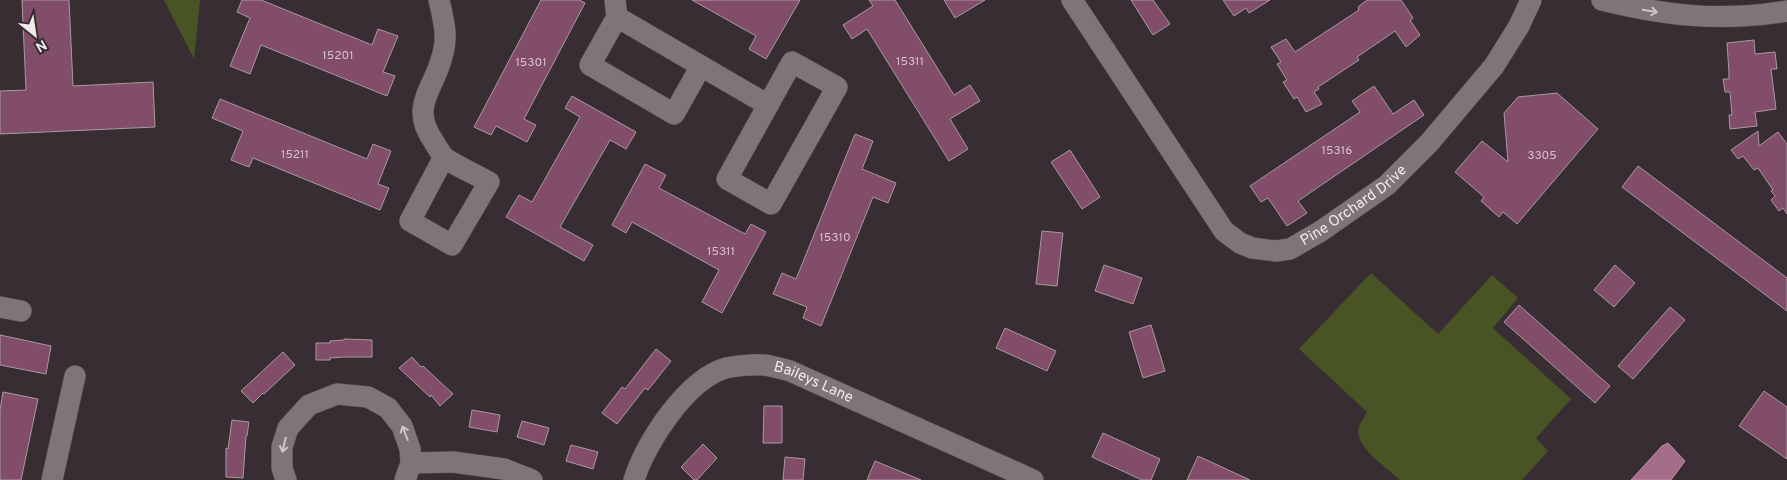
<svg xmlns="http://www.w3.org/2000/svg" width="1787" height="480" viewBox="0 0 1787 480" font-family="Overpass,sans-serif">
<style>
.green{fill:#495425}
.water{fill:#a56d8a;stroke:#bc92a8}
.building{fill:#824d69;stroke:#a89aa1}
.lines{fill:none;stroke-linecap:round;stroke-linejoin:round}
.minor-casing{stroke:#564c51;stroke-width:22}
.minor{stroke:#807379;stroke-width:21}
.oneway{stroke:#cfc6ca}
.labels{text-anchor:middle;dominant-baseline:central;stroke-width:5;stroke-linejoin:round;paint-order:stroke}
.number-label{font-size:12px;fill:#d5c3cc}
.street-label{font-size:15px;fill:#f1eaed;stroke:#382d32}
</style>
<rect width="100%" height="100%" fill="#382d32"/>
<path class="green" d="M164 0H200L194 59Z
M1371 273 1438 334 1492 275 1518 298 1493 328 1571 399 1536 438 1548 451 1522 480H1400C1388 469 1352 445 1359 426 1361 421 1365 417 1367 412L1299 349Z"/>
<path class="water" d="M1668 443 1685 461 1671 480H1631L1662 446Z"/>
<path class="building" d="M22 0H69L73 86 153 82 155 127 0 134V91L26 90Z
M242 0H261L372 45 378 29 398 36 383 72 395 76 387 96 261 45 250 74 230 66 250 18 237 12Z
M541 0H579L585 3 524 119 536 125 527 142 496 126 491 135 474 127Z
M692 0H800L766 59 749 49 756 36Z
M869 0H895L954 95 970 85 980 101 950 119 968 149 949 161 867 29 852 39 843 25 873 6Z
M944 0H985L955 18Z
M1131 0H1153L1170 24 1153 35Z
M1223 0H1270L1249 13 1246 8 1234 16Z
M1367 0H1401L1413 18 1410 20 1420 35 1406 47 1395 31 1357 57 1359 60 1318 87 1319 89 1314 92 1322 104 1306 112 1297 97 1294 99 1283 82 1287 80 1277 64 1281 62 1271 47 1286 39 1295 52 1359 10 1358 7Z
M1754 40 1755 54 1775 52 1777 69H1771L1776 109 1755 112 1757 126 1730 129 1729 115H1732L1730 92H1725L1723 79H1729V73L1727 43Z
M1374 86 1393 114 1414 100 1424 115 1298 201 1307 213 1287 226 1268 198 1261 202 1250 186 1360 112 1352 101Z
M1557 93 1598 129 1517 224 1503 212 1499 217 1481 201 1484 197 1455 172 1482 141 1508 162 1504 113 1518 97Z
M572 96 636 132 626 149 610 140 560 227 593 245 584 261 506 217 519 195 532 202 580 117 565 108Z
M220 99 367 159 373 144 391 151 378 184 389 188 380 210 253 158 249 167 231 160 243 131 212 118Z
M1758 131 1759 146 1778 132 1787 144V214L1783 208 1779 211 1771 200 1775 196 1771 191 1773 190 1758 168 1754 170 1743 156 1738 159 1731 150Z
M855 134 873 141 862 169 896 183 888 203 873 197 821 326 803 318 807 307 773 294 782 273 796 279Z
M1070 150 1100 197 1082 209 1051 162Z
M645 164 666 175 659 188 745 234 751 224 766 232 722 313 702 302 719 270 632 222 626 233 612 225Z
M1638 166 1787 278V311L1622 187Z
M1042 231 1063 233 1057 286 1036 284Z
M1104 265 1142 278 1133 304 1095 291Z
M1615 265 1635 283 1614 307 1594 290Z
M1519 305 1610 386 1595 403 1504 322Z
M1670 307 1685 320 1633 379 1618 366Z
M1151 325 1165 371 1143 378 1129 332Z
M1005 328 1056 351 1047 371 996 348Z
M0 335 51 346 46 374 0 365Z
M344 339 372 340V357H344L330 358V360H316V343H330V341L344 340Z
M656 349 671 361 648 390 645 388 617 424 602 413 622 387 625 389Z
M283 352 295 365 264 394 263 393 253 403 241 391Z
M412 357 421 367 423 366 453 394 440 406 431 395 430 397 399 368Z
M1764 391 1787 407V459L1739 426Z
M3 392 38 399 21 480H0V410Z
M764 406H782V443H763Z
M472 410 500 415 497 432 469 427Z
M232 420 249 422 247 436H246L243 478 226 477V448L228 449Z
M522 421 549 428 544 445 517 437Z
M1103 433 1160 459 1151 480H1142L1092 457Z
M703 444 717 458 697 480H694L681 467Z
M571 445 598 452 593 469 566 461Z
M1198 456 1250 480H1187Z
M785 457 805 459 803 480H783Z
M875 461 921 480H867Z"/>
<g class="lines">
<defs>
<g id="minor">
<path d="M439 0C443 18 448 35 443 53 435 90 408 105 434 142 437 147 441 154 445 158 458 167 475 174 489 182L452 245 410 221 444 157"/>
<path d="M615 0 617 17 768 105"/>
<path id="s1" d="M1072 0 1224 231 1240 243 1252 248 1276 251 1290 249 1321 231 1387 185 1429 143 1494 66 1519 26 1531 0"/>
<path d="M1602 0C1667 16 1721 22 1787 11"/>
<path d="M617 17 590 65 674 114 701 66"/>
<path d="M792 62 837 87 771 204 727 179Z"/>
<path d="M0 307 21 311"/>
<path d="M411 463 453 462 504 469 532 480"/>
<path d="M52 480 75 376"/>
<path d="M286 480 282 468V447L288 428 309 405 337 394 368 397 388 408 402 426 410 449 411 463 405 480"/>
<path id="s2" d="M634 480C645 443 687 379 726 368 735 366 755 364 764 365 773 366 782 369 790 371L1033 480"/>
</g>
</defs>
<use href="#minor" class="minor-casing"/>
<use href="#minor" class="minor"/>
</g>
<defs><path id="oneway-shaft" d="M-6 0H5M1.5-3L5.5 0L1.5 3" fill="none" stroke-width="1.6" stroke-linecap="round" stroke-linejoin="round" transform="scale(1.25)"/></defs>
<g class="oneway">
<use href="#oneway-shaft" transform="translate(1650 11) rotate(10)"/>
<use href="#oneway-shaft" transform="translate(405 433) rotate(-111)"/>
<use href="#oneway-shaft" transform="translate(284 445) rotate(103)"/>
</g>
<g class="labels">
<g class="number-label">
<text x="338" y="56">15201</text>
<text x="910" y="62">15311</text>
<text x="531" y="63">15301</text>
<text x="1337" y="151">15316</text>
<text x="295" y="155">15211</text>
<text x="1542" y="156">3305</text>
<text x="835" y="238">15310</text>
<text x="721" y="252">15311</text>
</g>
<g class="street-label">
<text stroke="none"><textPath href="#s1" startOffset="425">Pine Orchard Drive</textPath></text>
<text stroke="none"><textPath href="#s2" startOffset="240">Baileys Lane</textPath></text>
</g>
</g>
<g transform="translate(35 35) rotate(150)" stroke="#382d32" stroke-width="4" paint-order="stroke">
<path d="M0-4L9 19L0 12L-9 19Z" fill="#f1eaed"/>
<text y="-8" font-size="14" font-weight="bold" text-anchor="middle" fill="#f1eaed">N</text>
</g>
</svg>
